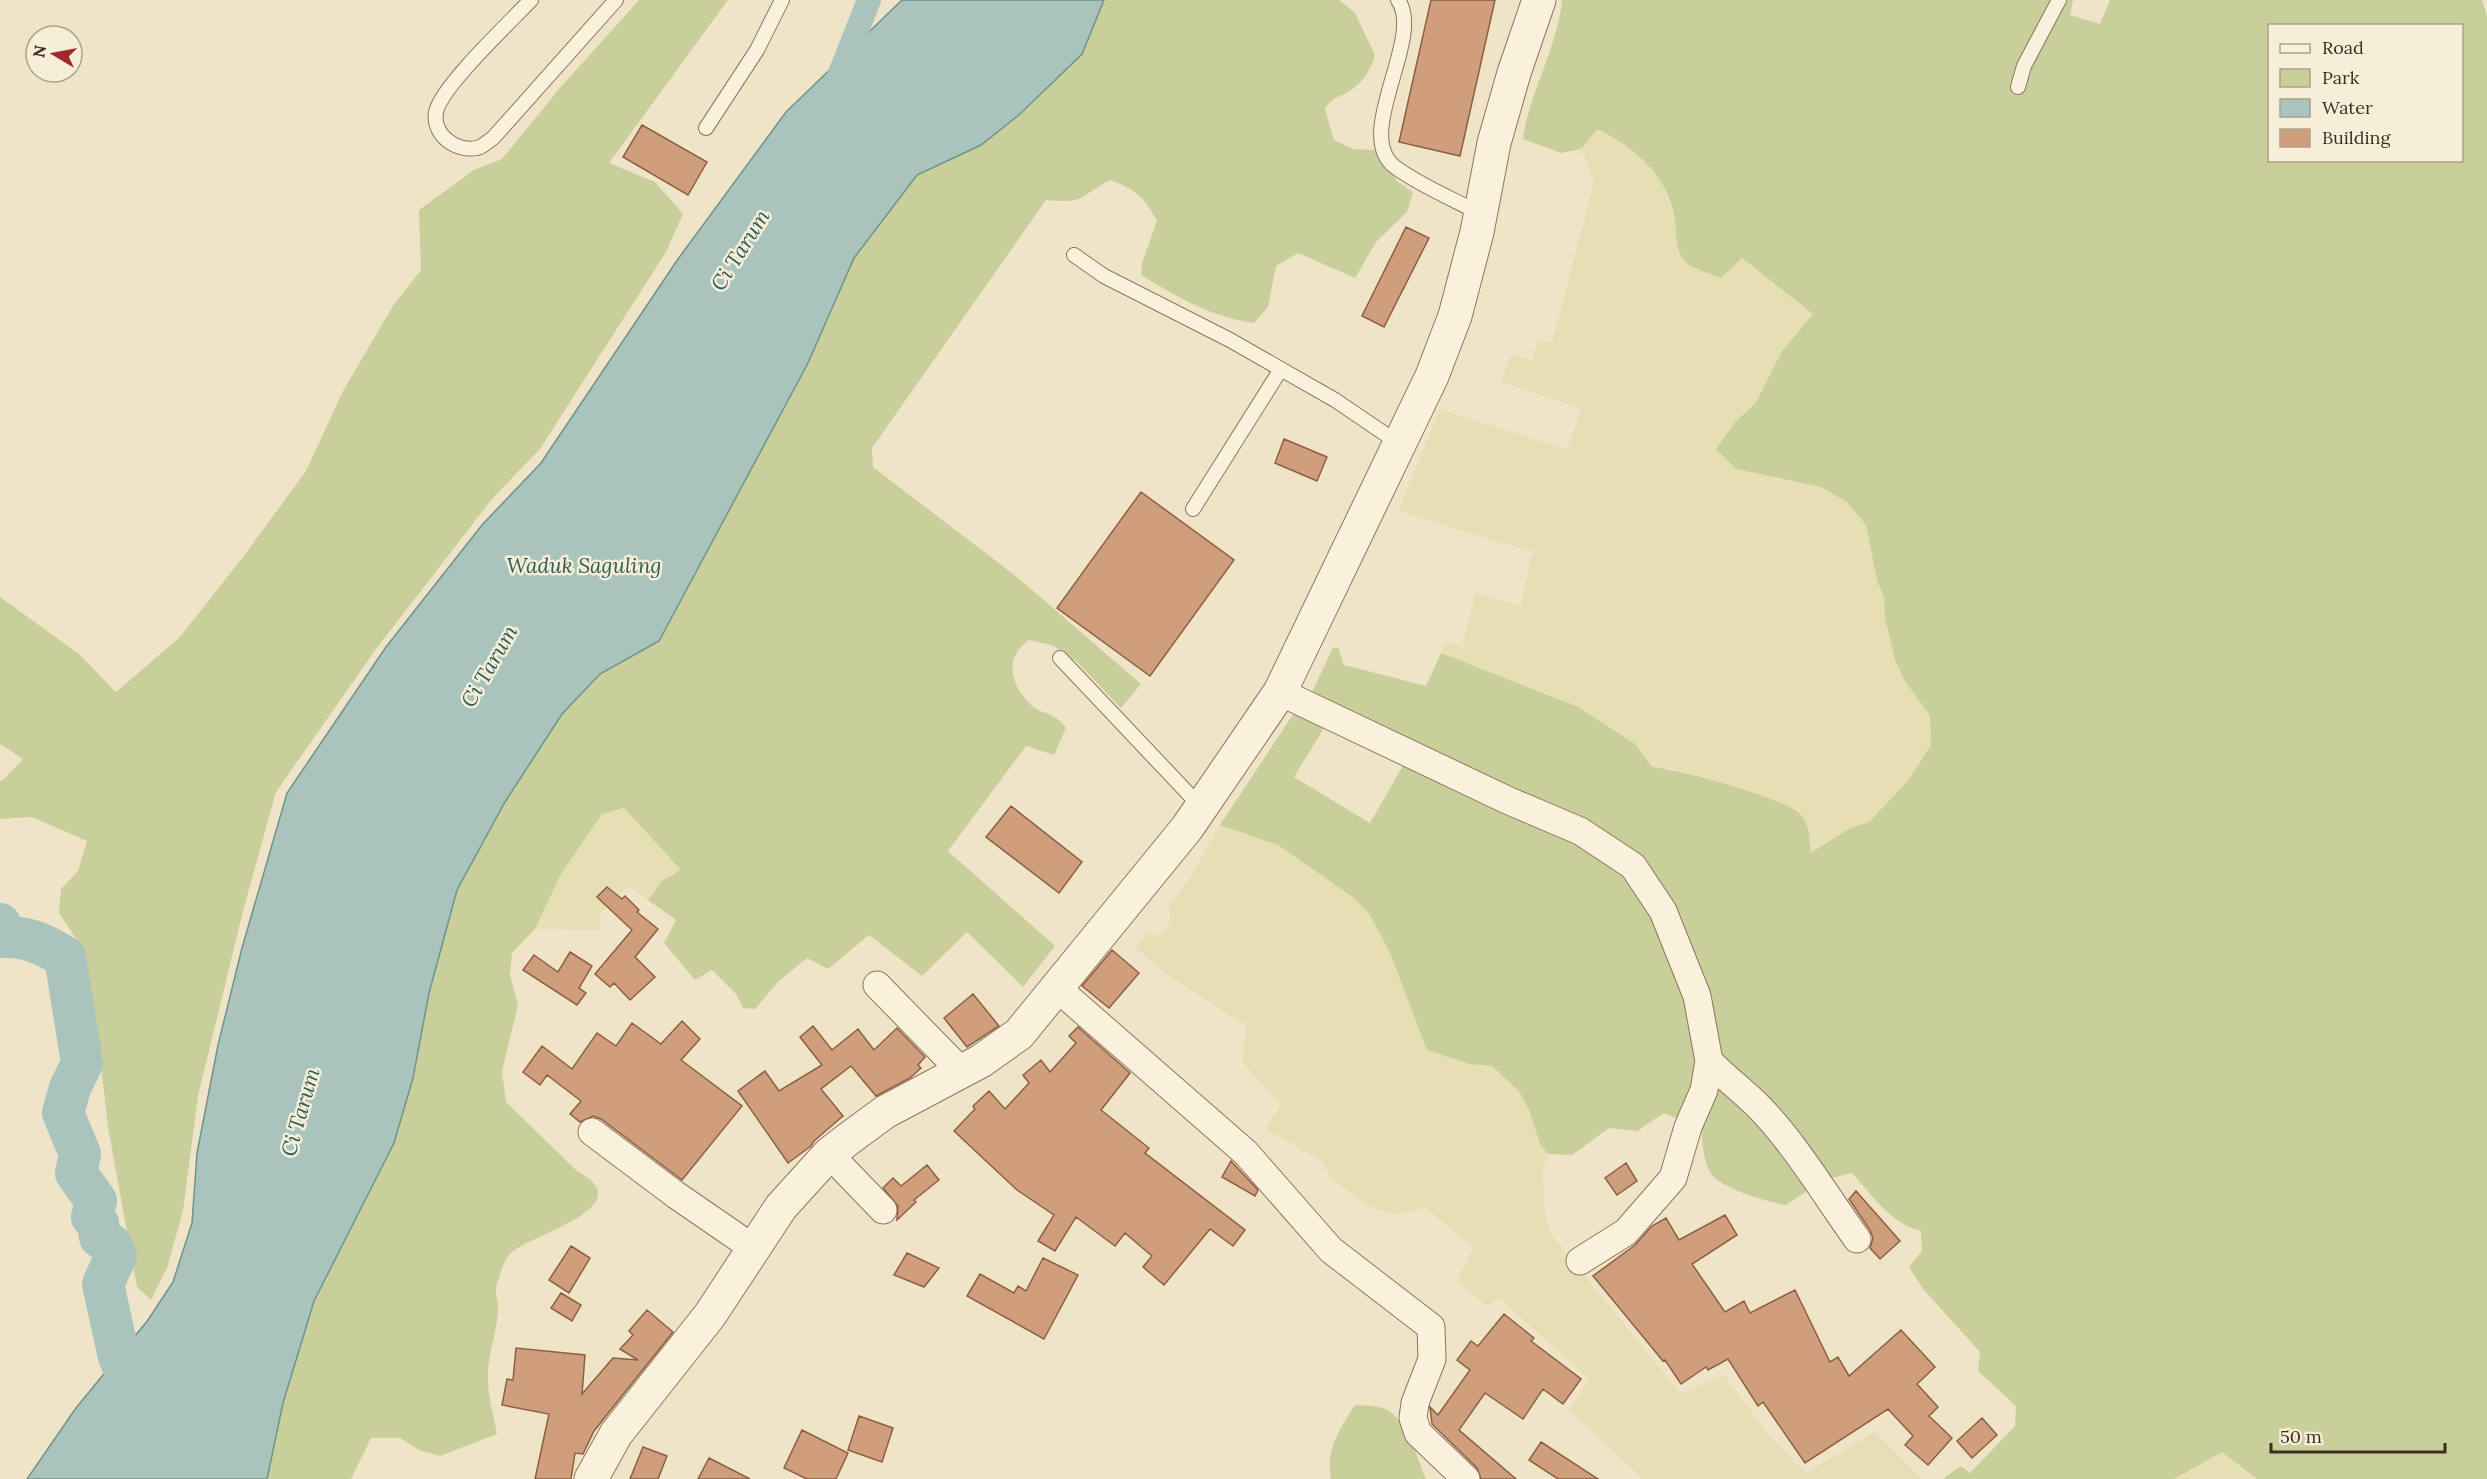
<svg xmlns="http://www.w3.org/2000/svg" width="2487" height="1479" viewBox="0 0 2487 1479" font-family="Lora,serif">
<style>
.farmland{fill:#e6deb5}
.green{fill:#c9cf9b;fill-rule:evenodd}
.water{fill:#a9c4bc;stroke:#6f938a;stroke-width:1.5}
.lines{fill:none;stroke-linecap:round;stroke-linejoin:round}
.canal{stroke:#a9c4bc;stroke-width:24}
.river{stroke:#a9c4bc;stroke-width:42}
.building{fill:#cf9f7d;stroke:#8d5f41;stroke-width:1.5}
.service-casing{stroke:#8d765c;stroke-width:16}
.minor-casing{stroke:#8d765c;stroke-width:29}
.tertiary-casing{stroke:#8d765c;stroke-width:35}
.service{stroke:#faf1dc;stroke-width:14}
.minor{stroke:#faf1dc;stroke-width:27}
.tertiary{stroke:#faf1dc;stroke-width:33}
.labels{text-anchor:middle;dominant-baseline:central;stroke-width:5;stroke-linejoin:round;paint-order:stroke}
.water-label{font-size:21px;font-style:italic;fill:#2f5d5a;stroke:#f7eed8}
</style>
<rect width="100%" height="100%" fill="#f0e4c8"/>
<path class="farmland" d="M1597 129 1614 137 1646 161 1662 184 1675 218 1677 250 1742 258 1813 314 1782 351 1755 404 1736 421 1772 478 1821 487 1847 502 1866 525 1877 580 1884 598 1885 618 1905 681 1930 716 1931 745 1908 781 1869 822 1850 828 1810 854 1809 830 1799 813 1747 791 1691 774 1669 768 1652 767 1635 744 1578 707 1441 653 1446 642 1462 646 1476 593 1521 606 1532 552 1398 511 1440 409 1567 450 1581 409 1501 382 1511 355 1532 360 1538 340 1552 343 1594 182 1581 149Z
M624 808 682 871 662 881 648 900 628 886 600 914 599 930 535 929 561 874 602 814Z
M1220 825 1278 845 1354 898 1370 915 1390 953 1427 1050 1469 1064 1492 1066 1519 1091 1529 1110 1540 1144 1548 1154 1542 1174 1546 1218 1553 1237 1681 1394 1724 1375 1772 1439 1806 1473 1875 1432 1922 1479H1643L1569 1410 1589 1379 1499 1298 1487 1306 1457 1281 1473 1248 1426 1208 1395 1214 1372 1208 1330 1178 1323 1162 1265 1129 1281 1105 1242 1062 1246 1026 1165 973 1136 948 1148 932 1159 936 1171 923 1169 907 1195 870Z
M2223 1452 2257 1479H2174Z"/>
<path class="green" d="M639 0H728L609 163 655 182 683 214 666 252 540 449 492 499 376 649 276 792 243 911 198 1096 183 1211 167 1268 151 1300 137 1287 108 1127 96 1024 78 975 85 952 59 913 61 889 78 871 87 841 32 817 0 819V780L2 781 23 759 0 744V597L79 654 116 692 179 638 243 557 306 471 344 389 393 306 421 270 419 210 474 170 502 159 559 89Z
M1104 0H1339L1355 13 1375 55C1370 70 1365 80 1351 90 1340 97 1332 97 1325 109L1334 140 1353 149 1375 150 1397 181 1413 192 1407 212 1376 242 1355 278 1298 253 1276 266 1268 307 1254 323C1210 317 1178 297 1141 275L1142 263 1157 221C1145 198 1134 188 1110 180 1078 197 1085 204 1046 200L872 448 873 467 1017 577 1141 684 1121 708 1077 662 1052 645 1029 640C1003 658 1011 686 1031 705 1043 716 1053 710 1066 728L1054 755 1026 746 948 851 1055 946 1023 987 967 932 922 976 869 935 828 969 807 958 779 981 755 1009 743 1008 736 994 712 970 695 980 664 943 676 920 648 900 662 881 681 870 624 808 602 814 561 874 535 929 512 953 510 975 518 1005 502 1071 506 1102 577 1171C645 1207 529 1234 510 1254 504 1259 498 1280 496 1288 495 1295 499 1303 498 1311 497 1332 488 1353 488 1374 487 1394 494 1415 497 1434L440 1456 419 1450 400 1438H371L351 1479H267L283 1403 314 1301 394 1143 413 1078 429 993 457 890 505 802 562 714 600 674 659 641 808 363 854 258 917 175 981 145 1020 114 1082 54Z
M1562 0H2073L2070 15 2100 24 2110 0H2482L2487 16V1479H2257L2222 1452 2174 1479H1943L1961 1466 1970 1473 2015 1426 2016 1406 1978 1371 1980 1352 1923 1289 1909 1267 1922 1251 1921 1231C1891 1224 1872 1195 1852 1173L1824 1180 1786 1205C1768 1202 1725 1190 1712 1175 1703 1163 1703 1144 1701 1129L1664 1113 1637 1131 1609 1128 1572 1155 1548 1154 1540 1144 1529 1110 1519 1091 1492 1066 1469 1064 1427 1050 1390 953 1370 915 1354 898 1278 845 1220 825 1298 707 1326 725 1294 777 1370 823 1412 750 1311 694 1333 648H1338L1344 665 1426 686 1441 653 1578 707 1635 744 1652 767C1675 768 1787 799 1800 814 1811 826 1809 839 1811 853L1850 828 1869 822 1908 781 1931 745 1930 716 1905 681 1895 660 1885 618 1884 598 1877 580 1866 525 1847 502 1821 487 1736 469 1716 449 1736 421 1755 404 1782 351 1813 314 1742 258 1721 278C1711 274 1695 270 1687 263 1674 251 1677 236 1675 220 1669 177 1634 146 1597 129L1581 149 1561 153 1523 139C1529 93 1558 46 1562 0ZM2270 26H2462V160H2270Z
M1355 1405C1364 1406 1379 1405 1387 1410 1408 1422 1417 1458 1426 1479H1331C1325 1451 1340 1428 1355 1405Z"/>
<path class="water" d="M902 0H1104L1082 54 1020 114 981 145 917 175 854 258 808 363 659 641 600 674 562 714 505 802 457 890 429 993 413 1078 394 1143 314 1301 283 1403 267 1479H27L76 1408 148 1320 173 1282 192 1223 197 1153 218 1045 242 948 287 793 386 647 482 525 541 463 678 259 786 112Z"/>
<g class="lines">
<path class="canal" d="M837 81 869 0"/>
<path class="river" d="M0 924 6 937C30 937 45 945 65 957L82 1063 70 1088 63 1113 80 1154 76 1173 96 1201 92 1217 98 1223 100 1237 111 1245 116 1256 103 1284 119 1357 142 1410"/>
</g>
<path class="building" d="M1431 0H1495L1460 156 1399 142Z
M642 125 707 162 688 195 623 157Z
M1406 227 1429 238 1384 327 1362 316Z
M1284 439 1327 457 1317 481 1275 463Z
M1141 492 1234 560 1150 676 1057 608Z
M1011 806 1082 862 1059 893 986 837Z
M607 887 622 899 625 896 639 910 637 912 658 929 635 957 655 977 630 1000 614 983 610 987 595 974 632 930 597 897Z
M1112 950 1139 973 1109 1008 1082 986Z
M570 952 592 966 579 988 586 993 577 1005 523 970 534 955 558 972Z
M973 994 999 1026 967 1047 944 1018Z
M682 1021 700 1039 681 1060 742 1106 682 1180 601 1119 593 1116 580 1122 570 1114 581 1101 547 1075 540 1085 523 1072 542 1046 572 1069 597 1033 616 1046 632 1023 661 1044Z
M813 1026 832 1050 858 1029 874 1050 897 1028 925 1057 918 1065 921 1068 910 1078 876 1096 851 1066 821 1089 843 1116 814 1141 811 1146 788 1163 738 1091 765 1071 779 1091 822 1065 800 1037Z
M1078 1027 1130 1073 1101 1110 1149 1148 1145 1153 1245 1230 1233 1246 1210 1229 1164 1285 1143 1267 1152 1256 1125 1233 1115 1246 1076 1217 1055 1251 1038 1241 1054 1215 1017 1190 954 1131 975 1109 973 1106 989 1091 1005 1109 1029 1083 1023 1075 1041 1060 1050 1072 1076 1043 1069 1036Z
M1231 1161 1258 1190 1255 1196 1222 1177Z
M1626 1163 1637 1181 1617 1195 1605 1178Z
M927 1165 939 1180 914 1200 916 1202 897 1220 898 1206 883 1188 893 1178 901 1186Z
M1856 1191 1900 1241 1880 1259 1870 1248 1873 1238 1870 1230 1849 1199Z
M1725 1215 1737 1235 1692 1264 1725 1312 1744 1301 1750 1313 1795 1290 1830 1362 1838 1357 1849 1376 1901 1330 1935 1367 1917 1384 1938 1407 1929 1416 1952 1438 1928 1465 1905 1445 1913 1436 1888 1409 1805 1463 1763 1402 1758 1406 1728 1359 1708 1370 1706 1367 1681 1384 1665 1360 1663 1361 1593 1276 1635 1245 1652 1226 1666 1218 1679 1240Z
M571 1246 590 1258 569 1293 549 1280Z
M907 1253 939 1268 924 1287 894 1275Z
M1043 1258 1078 1275 1044 1339 967 1296 980 1274 1014 1293 1018 1286 1026 1291Z
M561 1293 581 1305 572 1321 551 1308Z
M647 1310 673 1332 594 1431 583 1454 575 1453 571 1479H535L549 1414 502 1405 507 1379 513 1380 516 1348 585 1355 582 1394 613 1358 638 1360 620 1349 633 1335 629 1331Z
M1504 1314 1534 1338 1531 1341 1581 1379 1563 1404 1543 1389 1523 1419 1485 1393 1459 1430 1516 1479H1481L1477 1468 1432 1424 1430 1407 1438 1415 1470 1370 1457 1360 1471 1341 1478 1346Z
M859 1416 893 1428 882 1462 848 1450Z
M1982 1418 1997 1435 1972 1458 1957 1441Z
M802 1430 848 1453 836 1479H807L784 1468Z
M1541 1442 1598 1479H1558L1529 1460Z
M643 1447 667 1456 658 1479H630Z
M709 1458 750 1479H698Z"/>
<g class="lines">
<defs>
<path id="service" d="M531 0C510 22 441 87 436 112 432 135 456 152 477 148 483 147 488 141 493 138L616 0
M1398 0C1425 38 1352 134 1395 167 1419 185 1455 200 1481 214
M2018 87 2024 66 2059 0
M706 128 757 50 782 0
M1074 255 1104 276 1230 340 1335 400 1388 436 1400 440
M1193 509 1281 369
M1060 658 1201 807"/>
<path id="minor" d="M1280 692 1507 800 1580 831 1633 866 1663 911 1697 996 1709 1061 1704 1090 1688 1127 1673 1178 1626 1232 1580 1261
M877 985 961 1071
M1057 988 1246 1153 1331 1250 1431 1327 1432 1359 1415 1403 1413 1418 1418 1433 1466 1479
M1709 1061C1724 1077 1742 1090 1757 1105 1794 1142 1826 1196 1857 1239
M592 1132 676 1195 753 1248
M829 1154 883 1210"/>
<path id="tertiary" d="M591 1479 616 1434 710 1315 781 1207 829 1154 847 1140 885 1112 981 1061 1019 1034 1187 828 1280 692 1432 376 1455 316 1477 232 1494 143 1514 73 1539 0"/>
</defs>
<use href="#service" class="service-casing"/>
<use href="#minor" class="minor-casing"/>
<use href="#tertiary" class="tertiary-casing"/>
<use href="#service" class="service"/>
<use href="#minor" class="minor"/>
<use href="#tertiary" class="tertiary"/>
</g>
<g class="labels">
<g class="water-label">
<text transform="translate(740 250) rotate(-58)">Ci Tarum</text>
<text x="584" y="565">Waduk Saguling</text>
<text transform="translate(489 666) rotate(-60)">Ci Tarum</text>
<text transform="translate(300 1112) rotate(-74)">Ci Tarum</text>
</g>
</g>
<rect x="2268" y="24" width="195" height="138" fill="#f7eed8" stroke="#ada18e" stroke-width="1.5"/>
<rect x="2280" y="44" width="30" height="9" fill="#faf1dc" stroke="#ada18e" stroke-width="1.5"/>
<text x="2322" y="54" font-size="18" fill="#3d2e20">Road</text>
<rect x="2280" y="69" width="30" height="18" fill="#c9cf9b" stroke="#ada18e" stroke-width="1.5"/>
<text x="2322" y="84" font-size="18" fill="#3d2e20">Park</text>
<rect x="2280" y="99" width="30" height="18" fill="#a9c4bc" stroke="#ada18e" stroke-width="1.5"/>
<text x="2322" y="114" font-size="18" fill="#3d2e20">Water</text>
<rect x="2280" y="129" width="30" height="18" fill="#cf9f7d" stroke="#ada18e" stroke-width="1.5"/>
<text x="2322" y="144" font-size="18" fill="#3d2e20">Building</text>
<g transform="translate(54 54) rotate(280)"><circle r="28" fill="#f7eed8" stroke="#ada18e" stroke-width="1.5"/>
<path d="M0-4.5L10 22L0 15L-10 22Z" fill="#9e2a2b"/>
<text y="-9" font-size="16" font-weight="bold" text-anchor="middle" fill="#3d2e20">N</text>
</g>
<path d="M2271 1443v9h174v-9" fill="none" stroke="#3d2e20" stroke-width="3"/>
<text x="2280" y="1443" font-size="18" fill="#3d2e20" stroke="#f7eed8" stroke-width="4.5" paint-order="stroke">50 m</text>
</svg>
